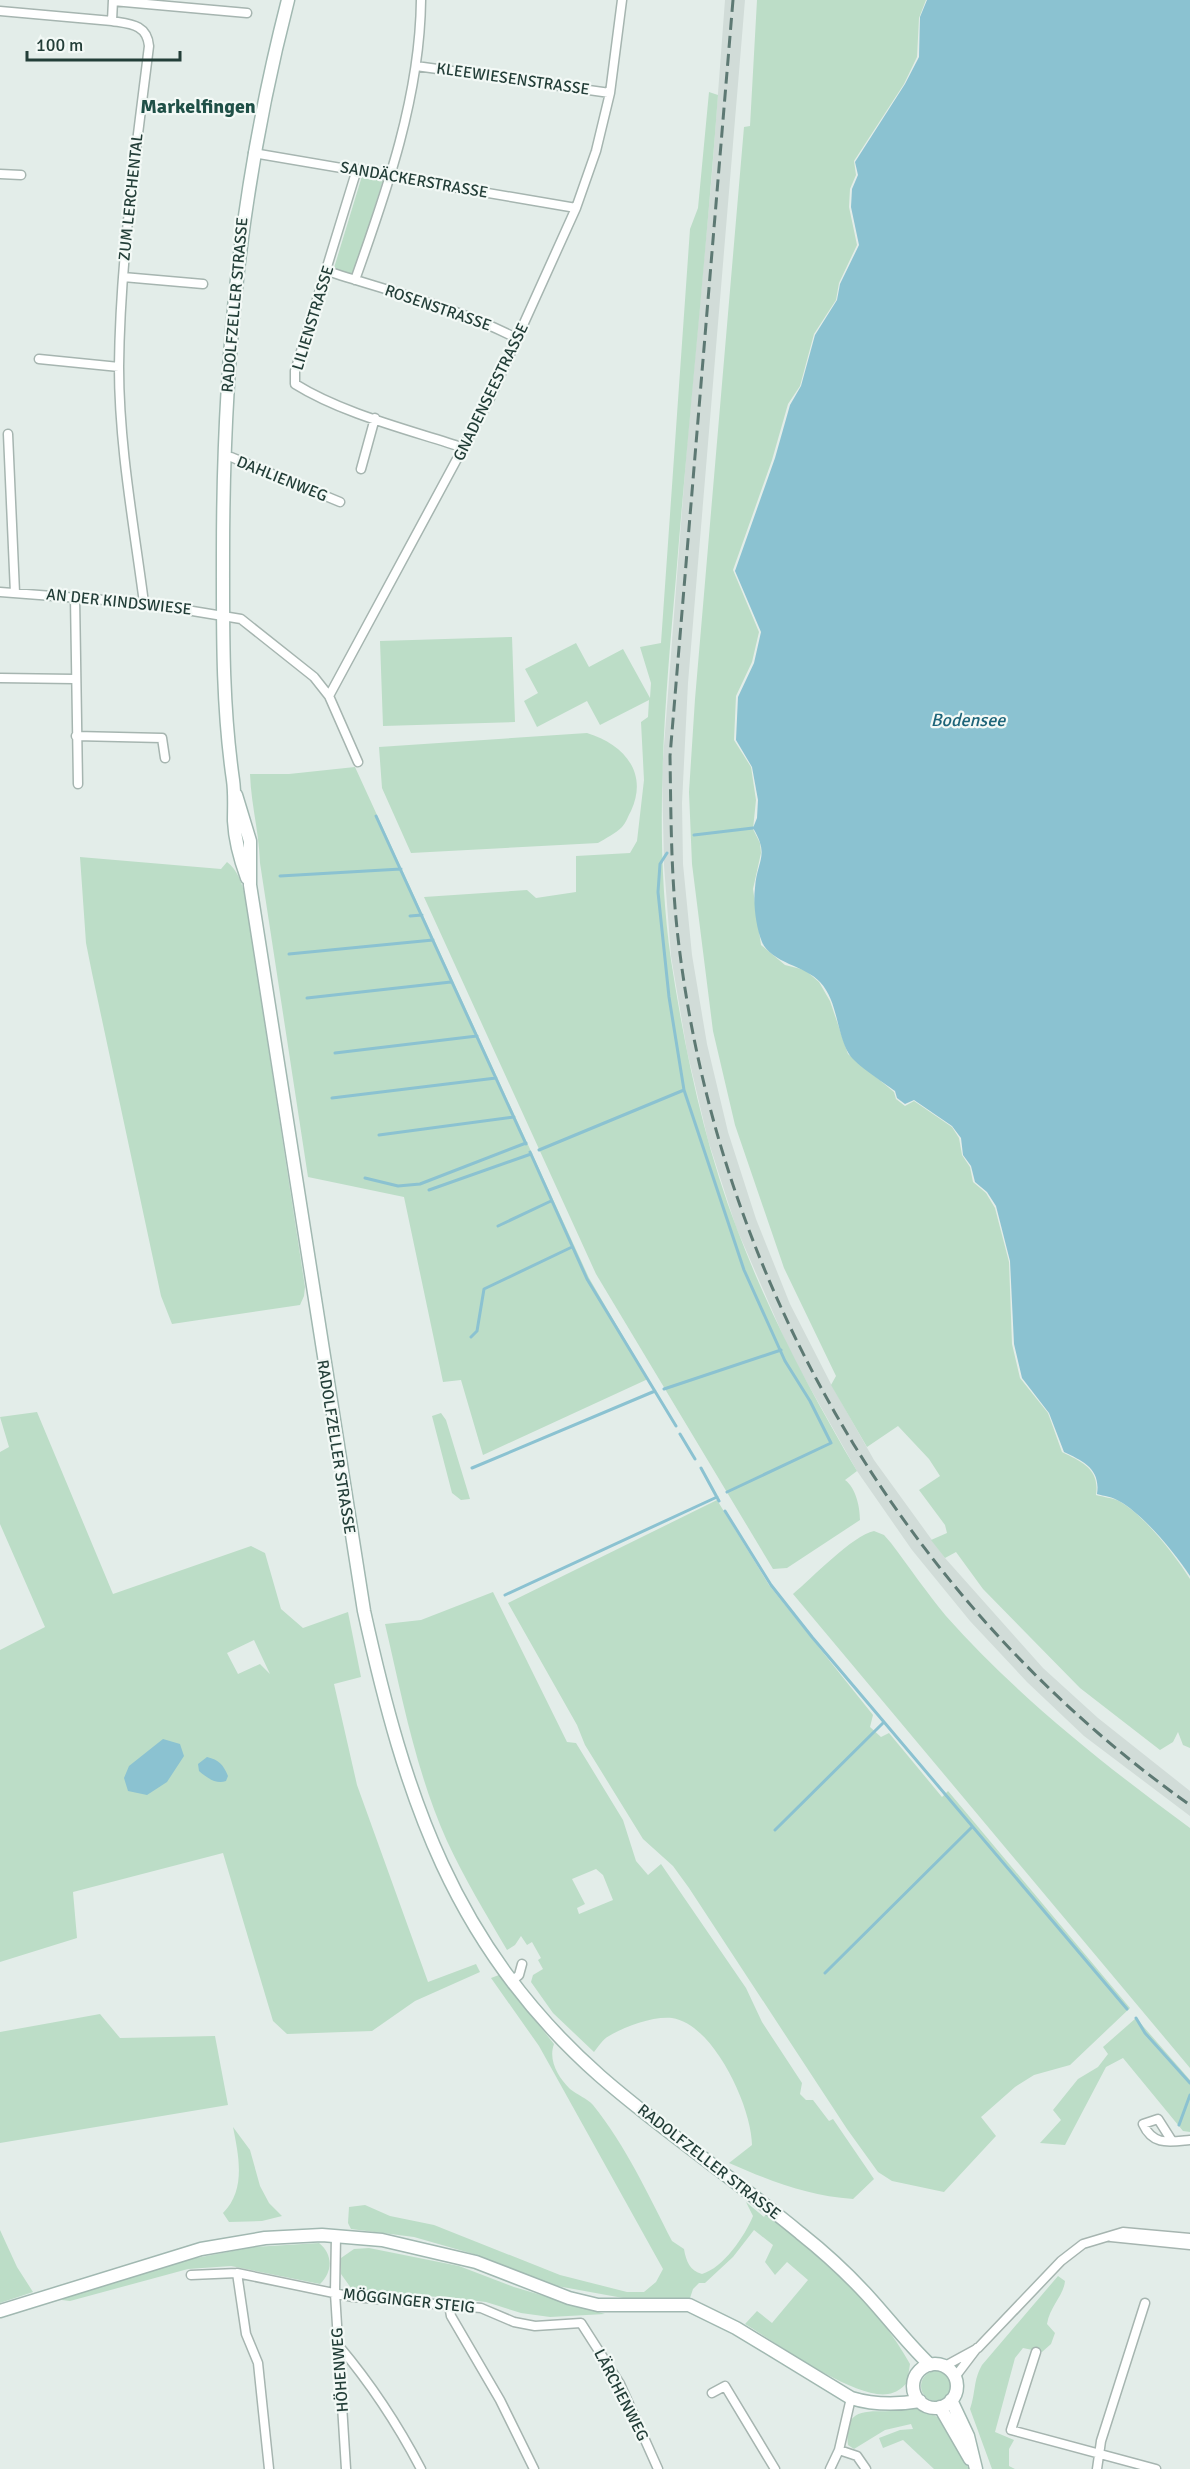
<svg xmlns="http://www.w3.org/2000/svg" width="1190" height="2469" viewBox="0 0 1190 2469" font-family="Signika,sans-serif">
<style>
.built{fill:#d1dcd8}
.green{fill:#bcddc7;fill-rule:evenodd}
.water{fill:#8bc2d1}
.lines{fill:none;stroke-linecap:round;stroke-linejoin:round}
.stream{stroke:#8bc2d1;stroke-width:3}
.street-casing{stroke:#a6b5b0;stroke-width:11}
.secondary-casing{stroke:#a1b8b1;stroke-width:15}
.street{stroke:#fff;stroke-width:8}
.secondary{stroke:#fff;stroke-width:12}
.rail{stroke:#5d7973;stroke-width:3;stroke-dasharray:12 6;stroke-linecap:butt}
.labels{text-anchor:middle;dominant-baseline:central;stroke-width:4.5;stroke-linejoin:round;paint-order:stroke}
.street-label{font-size:16px;fill:#233e38;stroke:#f3f9f6}
.water-label{font-size:18px;font-style:italic;fill:#1d6479;stroke:#f3f9f6}
.quarter-label{font-size:20px;font-weight:bold;fill:#1f5047;stroke:#f3f9f6}
</style>
<rect width="100%" height="100%" fill="#e3ede9"/>
<path class="built" d="M725 0H745L688 683 682 803 683 864 692 955 707 1044 728 1132 756 1219 790 1304 831 1384 874 1460 945 1558 1043 1668 1098 1718 1190 1791V1816L1084 1736 1027 1682 970 1621 912 1550 857 1471 791 1354 736 1227 708 1140 687 1051 671 956 664 865 662 772 687 445 712 173Z"/>
<path class="green" d="M757 0H926L919 18 917 57 904 84 854 161 856 175 850 189 849 207 857 245 839 283 836 300 814 334 800 386 788 404 772 460 733 570 759 632 752 662 736 696 734 740 751 767 756 800 753 829 760 843 761 853 753 889 761 945 785 965 805 970 819 982 830 1001 848 1054 894 1092 896 1099 905 1106 914 1101 952 1127 959 1138 962 1155 970 1167 973 1182 986 1193 995 1208 1009 1262 1012 1344 1020 1378 1048 1413 1062 1452C1082 1462 1100 1469 1096 1495 1103 1497 1113 1498 1119 1501 1144 1515 1175 1555 1190 1579V1748L1183 1745 1178 1732 1173 1742 1160 1750 1080 1688 983 1589 956 1552 945 1558 931 1540 947 1533 945 1525 919 1490 940 1476 929 1459 898 1426 867 1447 831 1385 836 1376 784 1268 735 1125 713 1031 692 864 689 792 695 699 744 127 750 126Z
M709 92 718 95C706 256 689 416 676 577 665 703 653 833 671 960 685 1051 704 1143 737 1229 769 1314 811 1393 857 1471L845 1480C856 1488 860 1507 860 1520L787 1568 773 1569 596 1274 424 897 527 890 536 898 576 892V856L630 853 637 841 644 780 641 722 648 717 649 700 600 725 587 701 537 727 524 701 538 693 525 669 576 643 589 667 623 649 650 698 651 683 640 647 661 643 690 229 698 208Z
M362 176 383 180 353 276 334 268Z
M512 637 515 722 383 726 380 641Z
M587 733C623 744 649 772 631 811 628 816 626 823 622 827 615 834 606 838 598 843L411 853 382 788 379 747Z
M355 767 589 1278 648 1379 483 1455 461 1380 443 1382 404 1197 308 1177 260 863C259 832 251 804 250 774H289Z
M80 857 221 869 227 862C247 877 247 913 251 935L305 1287 304 1296 300 1305 172 1324 161 1296 92 973 86 943Z
M37 1412 113 1594 251 1546 265 1553 281 1609 303 1628 348 1612 361 1677 334 1684 357 1785 428 1982 476 1964 480 1972 415 2001 372 2031 287 2034 273 2021 223 1853 73 1892 77 1938 0 1962V1650L45 1627 0 1524V1452L9 1447 0 1417ZM254 1640 270 1674 260 1664 238 1674 227 1653Z
M441 1413 446 1420 470 1499 461 1500 452 1493 432 1416Z
M717 1500 769 1585 873 1715 870 1727 881 1737 889 1733 942 1797 948 1791 1130 2008 1070 2065 1034 2075 1015 2087 981 2117 996 2136 944 2192 892 2181 878 2172 847 2129 689 1888 673 1866 643 1839 585 1745 577 1725 508 1603Z
M874 1531 884 1535 891 1543C909 1567 927 1593 946 1616 1018 1697 1103 1764 1190 1828V2068L793 1594C811 1579 853 1535 874 1531Z
M493 1592 567 1742 576 1743 623 1820 636 1861 648 1875 661 1864 746 1988 762 2022 802 2083 800 2094 806 2100H813L829 2121 833 2119 874 2179 853 2199C808 2196 770 2181 729 2163L752 2145C752 2108 714 2024 672 2018 654 2016 625 2026 609 2036 603 2039 598 2047 594 2052L553 2013 531 1982 533 1975 543 1969 538 1960 541 1958 532 1942 527 1945 521 1936 515 1945 507 1950C486 1914 464 1878 447 1841 416 1772 402 1697 385 1624L421 1620ZM596 1869 603 1875 613 1900 579 1914 577 1908 585 1904 572 1879Z
M499 1975 554 2044C548 2060 558 2077 570 2089 577 2095 587 2098 593 2105 626 2146 648 2194 672 2241L684 2249C686 2261 690 2271 702 2274 723 2268 745 2236 753 2216L746 2202 764 2217 766 2214C823 2255 875 2302 910 2364L907 2383C902 2388 896 2393 888 2394 855 2400 775 2342 745 2324L757 2311 772 2323 808 2280 787 2262 775 2275 765 2262 773 2245 754 2230 733 2257 705 2283H699L693 2289 690 2298 634 2300 557 2286 477 2255 414 2237 351 2229 348 2223 349 2207 365 2205 390 2216 434 2225 560 2275 627 2292H644L656 2282 663 2269 539 2046 491 1978Z
M100 2014 120 2038 215 2036 228 2105 0 2143V2032Z
M1136 2018 1190 2080V2132L1183 2131 1123 2058 1106 2067 1065 2145 1040 2143 1061 2120 1053 2110 1078 2079 1098 2067 1108 2054 1103 2047Z
M233 2127 250 2150 260 2186 269 2203 282 2216 262 2221 229 2222 223 2213C246 2190 239 2157 233 2127Z
M0 2230 17 2267 33 2292 0 2303Z
M319 2243C333 2254 333 2272 320 2284L231 2266 188 2269 70 2301 62 2300 66 2295 181 2261 253 2247Z
M369 2248 459 2266 514 2287 605 2314 550 2317 521 2313 486 2302 443 2297 370 2294 351 2288 341 2274V2258L354 2249Z
M1058 2276 1065 2281C1064 2295 1050 2306 1047 2324L1055 2333 1051 2344 1042 2352 1023 2348 1015 2358 995 2432 1014 2440 1009 2449V2466L1015 2469H992L970 2409C976 2392 973 2381 982 2365Z
M921 2386a15 15 0 1 1 30 0a15 15 0 1 1-30 0Z
M919 2409 940 2418 969 2469H934L903 2440 883 2448 879 2438 900 2430 913 2429 911 2424 885 2430 854 2449 848 2445C843 2406 867 2412 895 2411 903 2410 911 2408 919 2409Z"/>
<path class="water" d="M927 0H1190V1576C1176 1554 1143 1514 1119 1501 1113 1497 1104 1496 1097 1494 1101 1469 1083 1461 1064 1452L1049 1413 1022 1378 1014 1344 1010 1261 996 1206 987 1192 975 1182 971 1166 963 1155 961 1138 952 1126 914 1100 905 1104 897 1098 895 1091C883 1082 856 1065 849 1054 836 1032 838 1001 820 982 806 966 771 963 762 942 756 927 753 904 755 888 757 860 770 856 753 828L757 818 758 800 752 767 736 740 738 697 754 663 761 632 735 571 775 458 790 405 801 386 815 335 837 300 840 284 859 245 851 207 852 189 858 175 855 162 905 84 919 57 920 17Z
M163 1739 180 1744 184 1756 167 1782 147 1795 128 1791 124 1778 129 1766Z
M207 1757C219 1760 223 1764 228 1776L226 1781C216 1785 206 1777 199 1771L198 1764Z"/>
<g class="lines">
<path class="stream" d="M376 816 526 1144
M694 835 753 828
M667 853 660 864 658 892 669 997 684 1090 744 1270 785 1361 810 1401 831 1443 727 1492
M280 876 401 869
M410 916 422 915
M289 954 433 940
M307 998 451 982
M335 1053 477 1036
M332 1098 496 1078
M379 1135 514 1117
M539 1150 684 1090
M530 1152 587 1279 676 1426
M365 1178 398 1186 420 1184 526 1143
M429 1190 531 1154
M498 1226 551 1201
M471 1337 477 1331 484 1289 572 1247
M664 1389 781 1350
M680 1434 695 1459
M472 1468 655 1391
M701 1468 719 1501
M725 1511 771 1585 812 1637 1127 2009
M505 1595 717 1497
M775 1830 883 1723
M825 1973 972 1827
M1136 2018 1145 2033 1190 2083
M1179 2125 1190 2095"/>
<defs>
<path id="street" d="M113 0 112 21C130 24 147 24 149 46 136 152 120 260 119 367 119 446 134 526 144 603
M113 1 247 13
M0 11 112 21
M416 66 610 93
M253 153 576 208
M357 169 295 371V384C343 414 410 430 464 448
M0 174 21 175
M327 271C392 292 458 308 518 339
M123 277 203 284
M355 280C387 190 420 96 421 0
M39 359 119 367
M8 434 15 593
M224 457H231L340 502
M361 469 375 418
M0 592 144 603 241 619 314 677 329 696 358 762
M75 597 78 784
M0 678 74 679
M329 696 491 396 576 208 596 151 610 93 622 0
M76 736 162 738 165 758
M512 1981 519 1975 522 1964
M1172 2141 1158 2119 1143 2124C1153 2146 1169 2142 1190 2140
M336 2236 335 2293 346 2469
M1111 2237 1190 2245
M237 2273 246 2334 258 2363 269 2469
M191 2275 237 2273 353 2297 481 2308 514 2322 535 2326 581 2323 620 2384 658 2469
M449 2305 451 2316 500 2400 534 2469
M339 2346C371 2384 398 2425 421 2469
M1036 2352 1011 2430 1156 2469
M945 2366 978 2348 1061 2261 1083 2244 1123 2232 1190 2238
M955 2377 977 2348
M712 2393 725 2386 775 2469
M839 2450 857 2456 866 2469
M830 2469 839 2450 851 2398
M1097 2469 1101 2441 1145 2303"/>
<path id="secondary" d="M236 795 250 841V885L364 1611C405 1797 453 1946 600 2076 664 2132 735 2179 800 2233 824 2252 847 2273 868 2296 889 2319 907 2343 930 2365
M247 878C240 859 235 841 234 821 234 807 235 794 233 780 222 704 223 630 223 553 223 362 240 186 288 0
M0 2311 201 2249 265 2238 322 2235 382 2240 476 2262 569 2298 598 2305H689L736 2328 851 2398C874 2405 896 2405 920 2401
M913 2386a22 22 0 1 1 44 0a22 22 0 1 1-44 0Z
M951 2400 968 2436 976 2469
M940 2407 970 2459"/>
</defs>
<use href="#street" class="street-casing"/>
<use href="#secondary" class="secondary-casing"/>
<use href="#street" class="street"/>
<use href="#secondary" class="secondary"/>
<path class="rail" d="M733 0 670 756C671 819 671 883 679 946 721 1288 908 1606 1190 1805"/>
</g>
<g class="labels">
<g class="street-label">
<text transform="translate(513 79) rotate(8)">KLEEWIESENSTRASSE</text>
<text transform="translate(414 180) rotate(10)">SANDÄCKERSTRASSE</text>
<text transform="translate(131 197) rotate(-84)">ZUM LERCHENTAL</text>
<text transform="translate(235 305) rotate(-85)">RADOLFZELLER STRASSE</text>
<text transform="translate(438 308) rotate(19)">ROSENSTRASSE</text>
<text transform="translate(313 318) rotate(-73)">LILIENSTRASSE</text>
<text transform="translate(491 392) rotate(-64)">GNADENSEESTRASSE</text>
<text transform="translate(282 479) rotate(22)">DAHLIENWEG</text>
<text transform="translate(119 602) rotate(6)">AN DER KINDSWIESE</text>
<text transform="translate(336 1447) rotate(81)">RADOLFZELLER STRASSE</text>
<text transform="translate(709 2162) rotate(38)">RADOLFZELLER STRASSE</text>
<text transform="translate(409 2301) rotate(6)">MÖGGINGER STEIG</text>
<text transform="translate(340 2370) rotate(-94)">HÖHENWEG</text>
<text transform="translate(621 2395) rotate(63)">LÄRCHENWEG</text>
</g>
<g class="water-label">
<text x="968" y="720">Bodensee</text>
</g>
<g class="quarter-label">
<text x="198" y="106">Markelfingen</text>
</g>
</g>
<path d="M27 51v9h153v-9" fill="none" stroke="#233e38" stroke-width="3"/>
<text x="36" y="51" font-size="18" fill="#233e38" stroke="#f3f9f6" stroke-width="4.5" paint-order="stroke">100 m</text>
</svg>
